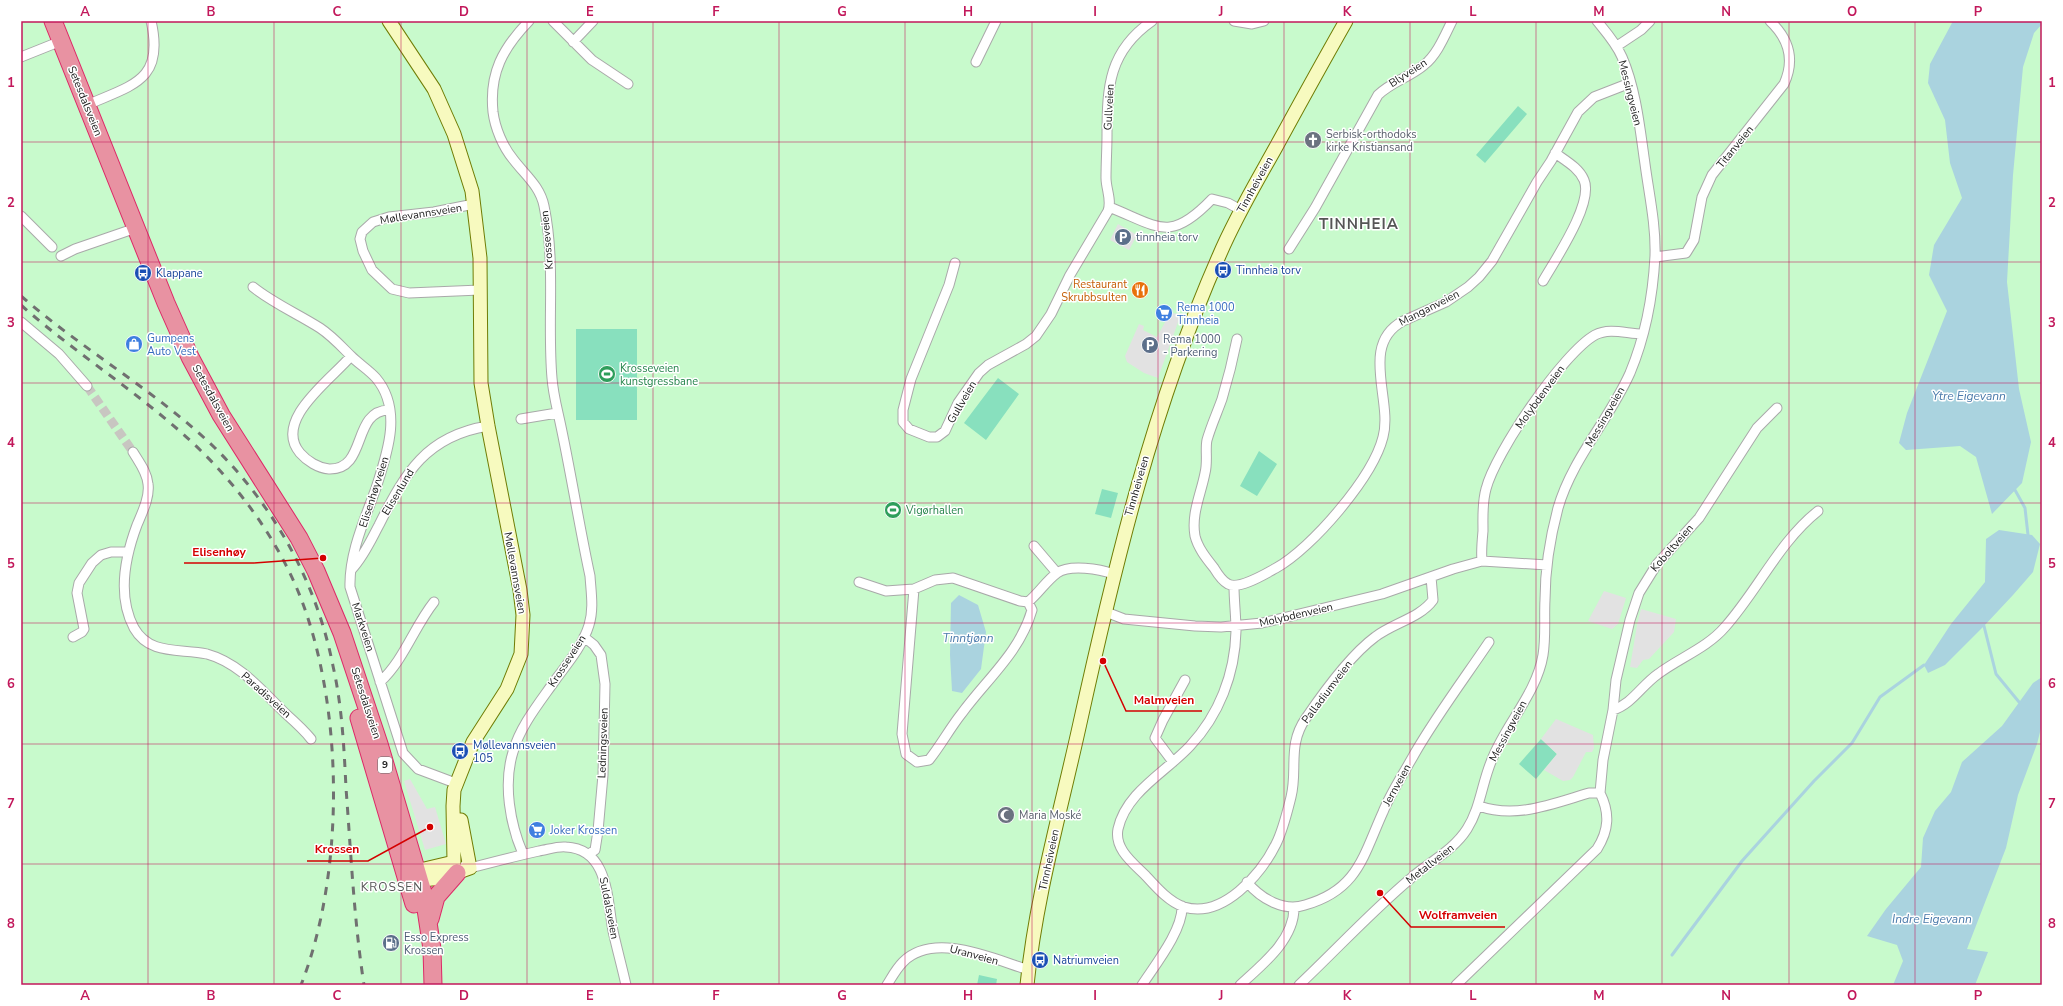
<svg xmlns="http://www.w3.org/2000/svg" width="2063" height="1006" font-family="'Nunito Sans',sans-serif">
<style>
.park{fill:#c8facc}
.pitch{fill:#88e0be}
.parking{fill:#e2e2e2}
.water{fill:#aad3df}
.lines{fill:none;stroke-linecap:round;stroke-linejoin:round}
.stream{stroke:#aad3df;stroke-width:3}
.street-tunnel{stroke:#c8c6c1;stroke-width:9;stroke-dasharray:9 4.5;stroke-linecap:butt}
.street-casing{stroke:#a9a9a9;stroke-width:11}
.secondary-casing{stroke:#707d05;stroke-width:15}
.highway-casing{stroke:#dc2a67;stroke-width:19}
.street{stroke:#fff;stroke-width:9}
.secondary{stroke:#f7fabf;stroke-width:13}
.highway{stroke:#e892a2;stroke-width:17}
.rail{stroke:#707070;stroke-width:3;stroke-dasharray:8 8;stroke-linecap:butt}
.grid{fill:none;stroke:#c2185b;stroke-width:1;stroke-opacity:0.55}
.labels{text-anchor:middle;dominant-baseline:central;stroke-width:3;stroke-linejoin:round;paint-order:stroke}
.shield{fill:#fff;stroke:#646464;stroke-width:1}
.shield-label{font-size:10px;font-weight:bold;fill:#222}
.street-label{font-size:11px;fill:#222;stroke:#fff}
.worship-label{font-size:11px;fill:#5b616d;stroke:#fff;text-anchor:start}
.service-label{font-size:11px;fill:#4e5e75;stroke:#fff;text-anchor:start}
.transit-label{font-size:11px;fill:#164399;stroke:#fff;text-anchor:start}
.food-label{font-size:11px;fill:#c56008;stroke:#fff;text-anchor:end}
.shop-label{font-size:11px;fill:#366cbe;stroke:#fff;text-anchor:start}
.leisure-label{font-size:11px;fill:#27864d;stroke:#fff;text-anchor:start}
.water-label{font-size:12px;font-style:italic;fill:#4a7aab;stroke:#fff}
.neighbourhood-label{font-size:12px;letter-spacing:1px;fill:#555;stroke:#fff}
.district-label{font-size:15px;font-weight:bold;letter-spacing:1px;fill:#555;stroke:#fff}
.leader{fill:none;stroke:#d40000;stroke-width:1.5}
.callout-dot{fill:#d40000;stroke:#fff;stroke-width:1.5}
.callout-label{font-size:12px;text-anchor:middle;font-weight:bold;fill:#d40000;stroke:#fff;stroke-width:3;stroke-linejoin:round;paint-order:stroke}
.neatline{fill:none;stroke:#c2185b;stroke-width:1.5}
.grid-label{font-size:13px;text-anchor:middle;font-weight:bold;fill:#c2185b}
</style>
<rect width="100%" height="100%" fill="#f2efe9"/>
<!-- park -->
<path class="park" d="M21 21H2042V985H21Z"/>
<!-- pitch -->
<path class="pitch" d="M1518 106 1527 114 1485 163 1476 155Z
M576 329H637V420H576Z
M998 378 1019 394 986 440 964 423Z
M1259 451 1277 464 1257 496 1240 486Z
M1102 489 1118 493 1111 518 1095 514Z
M1541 739 1557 754 1536 779 1519 764Z
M979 975 997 979 996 985H977Z"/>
<!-- parking -->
<path class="parking" d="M1118 224 1137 235 1129 250 1110 240Z
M1170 313 1181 314 1158 378 1144 373 1127 362 1125 356 1139 324 1144 326 1143 330 1157 337Z
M1604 591 1626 598 1618 624 1612 629 1588 621Z
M1641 609 1676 619 1674 632 1649 659 1643 660 1637 668 1630 667 1637 625Z
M1556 719 1593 735 1594 748 1592 752H1586L1573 777 1570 780 1563 781 1544 770 1557 754 1541 739Z
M410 779 427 809 435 807 446 844 425 850 404 781Z"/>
<!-- water -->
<path class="water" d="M1953 21H2042V24L2034 33 2023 67 2013 175 2007 282 2019 389 2031 442 2022 483 1992 514 1976 457 1960 446 1906 450 1899 443 1907 413 1947 311 1929 275 1934 245 1962 198 1950 163 1945 120 1928 83 1930 64Z
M1999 530 2032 535 2040 544 2033 572 2013 595 1984 626 1945 665 1928 673 1924 665 1951 624 1985 582 1986 539Z
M959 595 978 605 986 632 981 669 962 693 952 691 950 655 951 603Z
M2042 677V724L2037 744 2018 795 2006 848 1967 949 1988 952 1975 985H1893L1903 961 1897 945 1867 936 1886 909 1921 867 1923 838 1935 811 1951 792 1962 762 2002 726 2033 683Z"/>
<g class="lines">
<!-- stream -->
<path class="stream" d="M2015 490 2025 508 2028 535
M1984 626 1996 674 2019 702
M1672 955 1742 861 1814 781 1852 743 1880 697 1924 665"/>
<!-- street-tunnel -->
<path class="street-tunnel" d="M87 386 133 452"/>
<!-- street casing -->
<g class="street-casing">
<path id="street" d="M553 21 592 60 628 84
M1234 21 1252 24 1264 21
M573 42 593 21
M1617 46 1641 30 1650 21
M21 57 61 41
M976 62 996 21
M87 105C132 85 165 81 151 21
M474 204 434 212 389 217 373 222 362 232 360 239 363 251 372 270 392 289 409 293 480 290
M1109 207C1158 226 1169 244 1212 199L1228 203 1241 210
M21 216 52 247
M1289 249 1315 208 1378 95C1391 82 1410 77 1424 65 1437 55 1445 35 1452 21
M61 256 75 249 136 228
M1655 257 1686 253 1694 240 1702 197 1712 175 1784 84C1795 60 1789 39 1770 21
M955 263 949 285 911 379 903 410V422L909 429 929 437H937L945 431 958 403 979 373 988 365 1026 344 1036 336 1051 314 1070 275 1108 211C1112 200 1106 189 1106 178 1106 163 1107 149 1107 135 1107 86 1109 51 1152 21
M1543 281C1555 260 1594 203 1584 180 1579 168 1566 161 1555 153
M253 287C273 303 298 314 320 328 332 336 341 346 351 356 359 364 369 370 376 378 403 410 387 454 376 488 365 519 349 553 350 587L403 753 418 769 458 784
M21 322 59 354 87 386
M1237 339C1233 359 1228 379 1222 399 1217 413 1211 426 1207 440 1205 449 1208 462 1205 473 1201 494 1191 514 1195 536 1198 548 1206 558 1214 568 1217 573 1222 581 1228 584 1239 590 1265 574 1276 568 1312 548 1373 477 1383 437 1393 400 1359 345 1403 321L1446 302 1468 287 1479 277 1492 261 1537 182 1551 161 1578 112 1594 97 1630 83
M351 356C333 378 272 420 300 453 307 461 318 468 329 469 368 470 351 411 389 410
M521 419 557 413
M133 452C139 462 147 472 148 484 150 497 142 513 137 525 125 557 117 596 134 628 150 656 180 648 207 654 240 663 263 692 286 714 295 722 304 730 311 739
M1034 546 1057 573
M1547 565 1482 561C1481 551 1482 542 1483 531 1483 517 1482 503 1486 489 1495 453 1563 353 1595 335 1610 327 1627 334 1643 334
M352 569C364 556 371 540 379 525 405 473 426 436 488 426
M859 582 886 591 914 589 935 580 953 578 1020 601 1028 602C1039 593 1046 581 1057 573 1070 564 1100 569 1113 574
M1234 586C1234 601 1236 616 1236 631 1235 674 1219 715 1190 746 1166 772 1126 792 1118 829 1114 849 1133 863 1146 876 1156 887 1169 902 1184 907 1223 919 1261 874 1276 844 1283 830 1287 813 1291 797 1298 769 1287 745 1306 718 1323 693 1352 654 1375 637 1393 623 1420 618 1433 600L1431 577
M914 589 902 734 906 754 917 762 929 760C941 745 950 728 962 713 987 679 1020 652 1032 610L1028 602
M1106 612 1124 619 1195 626 1221 627 1262 623 1382 594 1453 569 1482 561
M73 637 82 632 84 629 77 593 79 583 92 563 101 555 111 552H128
M584 637 594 645 601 655 605 684 603 775 598 831 595 850 589 854
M380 682C404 660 414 627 434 602
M1613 710C1632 704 1642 685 1658 674 1679 658 1707 648 1725 627 1758 590 1779 542 1818 511
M1173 762 1155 738 1163 720 1185 680
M1600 793 1603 760 1613 710 1616 680 1630 620 1639 593 1657 564 1699 518 1757 428 1777 408
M1479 806C1516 819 1552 804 1589 793H1600
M523 854C510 824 503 784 513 752 520 726 540 702 556 679 568 663 583 645 589 625 594 609 591 592 590 576 579 525 571 473 560 422 557 408 553 393 552 378 547 321 556 263 544 206 540 186 525 175 513 159 503 147 495 128 493 112 489 73 503 48 529 21
M465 865 470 868C493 862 516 856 539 851 547 850 557 846 566 847 609 849 607 900 613 931 617 949 622 967 626 985
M1247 882C1261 899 1284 912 1305 905 1358 890 1363 856 1383 812 1391 792 1404 773 1415 753 1437 715 1464 679 1489 642
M887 985C892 977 896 969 903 962 934 931 993 959 1029 970
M1142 985C1155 965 1183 930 1182 906
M1240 985C1262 965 1294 940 1294 908
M1299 985C1336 950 1371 912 1410 879 1429 862 1453 851 1467 829 1481 807 1482 781 1493 757 1507 723 1537 692 1543 655 1546 637 1544 618 1545 600 1545 569 1550 538 1558 508 1572 459 1609 420 1630 373 1645 337 1653 295 1655 256 1656 225 1649 194 1645 164 1640 129 1636 89 1622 57 1616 43 1606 32 1597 21
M1456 985 1597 849C1609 830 1610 813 1600 793"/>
</g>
<!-- secondary casing -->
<g class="secondary-casing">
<path id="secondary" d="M389 21 434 89 454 134 472 191 480 258 481 383 488 426 520 590 523 615 521 654 507 689 473 742 454 790 453 806 454 862 420 870 410 878
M411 881 442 878 470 868 461 820
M1027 985C1036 896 1061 810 1080 723 1115 564 1153 406 1219 256 1235 218 1256 183 1276 147 1299 105 1322 63 1346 21"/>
</g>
<!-- highway casing -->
<g class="highway-casing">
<path id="highway" d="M53 21 166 303 190 357 221 415 299 538 316 571 342 633 379 744 424 896 432 949 433 985
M359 718 414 904
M430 919 436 897 457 873"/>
</g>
<!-- street -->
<use href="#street" class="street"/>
<!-- secondary -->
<use href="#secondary" class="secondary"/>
<!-- highway -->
<use href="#highway" class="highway"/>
<!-- rail -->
<path class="rail" d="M21 296C83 350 156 391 215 448 275 507 317 584 333 666 342 706 344 747 346 788 351 854 354 920 364 985
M21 305C86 363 165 408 223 474 255 510 282 551 300 596 344 708 345 873 301 985"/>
</g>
<!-- grid -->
<path class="grid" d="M148 21V985M274 21V985M401 21V985M527 21V985M653 21V985M779 21V985M905 21V985M1032 21V985M1158 21V985M1284 21V985M1410 21V985M1536 21V985M1662 21V985M1789 21V985M1915 21V985M21 142H2042M21 262H2042M21 383H2042M21 503H2042M21 623H2042M21 744H2042M21 864H2042"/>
<!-- icons -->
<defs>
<g id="church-disc" transform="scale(0.9)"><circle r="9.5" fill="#6b7280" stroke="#fff"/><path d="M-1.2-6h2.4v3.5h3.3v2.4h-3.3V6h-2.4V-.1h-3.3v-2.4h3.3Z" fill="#fff"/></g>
<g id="parking-disc" transform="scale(0.9)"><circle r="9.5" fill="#5c6f8a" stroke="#fff"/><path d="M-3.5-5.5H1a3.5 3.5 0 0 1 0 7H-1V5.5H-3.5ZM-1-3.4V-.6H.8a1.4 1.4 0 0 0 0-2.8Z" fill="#fff"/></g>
<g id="bus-disc" transform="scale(0.9)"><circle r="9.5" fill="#1a4fb4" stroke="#fff"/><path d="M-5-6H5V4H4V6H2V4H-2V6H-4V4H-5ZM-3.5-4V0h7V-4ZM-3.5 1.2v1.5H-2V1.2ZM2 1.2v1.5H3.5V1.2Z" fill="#fff"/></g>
<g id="restaurant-disc" transform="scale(0.9)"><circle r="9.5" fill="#e8710a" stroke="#fff"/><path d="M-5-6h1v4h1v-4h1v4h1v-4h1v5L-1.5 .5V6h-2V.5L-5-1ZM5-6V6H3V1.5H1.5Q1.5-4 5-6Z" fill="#fff"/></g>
<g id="supermarket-disc" transform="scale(0.9)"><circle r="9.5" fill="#3f7fe0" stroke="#fff"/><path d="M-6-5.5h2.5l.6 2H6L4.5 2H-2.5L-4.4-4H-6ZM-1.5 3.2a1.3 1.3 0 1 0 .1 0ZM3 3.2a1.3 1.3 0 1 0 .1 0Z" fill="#fff"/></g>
<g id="shop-disc" transform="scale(0.9)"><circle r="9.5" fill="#3f7fe0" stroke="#fff"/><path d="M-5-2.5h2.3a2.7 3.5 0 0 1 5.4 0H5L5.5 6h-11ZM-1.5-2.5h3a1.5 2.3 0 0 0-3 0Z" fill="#fff"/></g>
<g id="stadium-disc" transform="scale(0.9)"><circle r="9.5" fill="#2e9e5b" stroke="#fff"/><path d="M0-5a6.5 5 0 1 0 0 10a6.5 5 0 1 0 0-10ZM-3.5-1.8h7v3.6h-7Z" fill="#fff"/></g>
<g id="mosque-disc" transform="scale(0.9)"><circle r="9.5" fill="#6b7280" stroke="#fff"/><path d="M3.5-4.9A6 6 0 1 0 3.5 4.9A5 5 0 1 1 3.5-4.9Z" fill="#fff"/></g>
<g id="fuel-disc" transform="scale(0.9)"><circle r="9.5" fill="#5c6f8a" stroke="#fff"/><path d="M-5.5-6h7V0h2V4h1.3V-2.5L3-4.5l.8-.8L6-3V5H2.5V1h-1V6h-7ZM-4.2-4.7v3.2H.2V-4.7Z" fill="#fff"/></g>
</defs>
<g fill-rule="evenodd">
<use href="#church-disc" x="1313" y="140"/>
<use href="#parking-disc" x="1123" y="237"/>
<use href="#bus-disc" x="1223" y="270"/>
<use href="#bus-disc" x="143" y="273"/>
<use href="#restaurant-disc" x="1140" y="290"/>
<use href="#supermarket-disc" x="1164" y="313"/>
<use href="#shop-disc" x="134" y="344"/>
<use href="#parking-disc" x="1150" y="345"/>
<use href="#stadium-disc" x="607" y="374"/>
<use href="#stadium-disc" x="893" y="510"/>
<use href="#bus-disc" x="460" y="751"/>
<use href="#mosque-disc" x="1006" y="815"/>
<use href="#supermarket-disc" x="537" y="830"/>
<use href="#fuel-disc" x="391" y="943"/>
<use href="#bus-disc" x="1040" y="960"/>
</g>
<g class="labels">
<!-- shield labels -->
<rect class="shield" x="378" y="757" width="14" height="16" rx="3"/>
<g class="shield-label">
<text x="385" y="765">9</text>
</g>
<!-- street labels -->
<g class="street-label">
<text transform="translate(1408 73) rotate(-33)">Blyveien</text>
<text transform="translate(1630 93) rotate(76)">Messingveien</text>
<text transform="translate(85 101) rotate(68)">Setesdalsveien</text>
<text transform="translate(1109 107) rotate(-87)">Gullveien</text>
<text transform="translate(1735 147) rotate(-51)">Titanveien</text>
<text transform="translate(1255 185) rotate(-61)">Tinnheiveien</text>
<text transform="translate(421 214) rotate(-9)">Møllevannsveien</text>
<text transform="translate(547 240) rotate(-95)">Krosseveien</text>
<text transform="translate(1429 308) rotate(-27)">Manganveien</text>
<text transform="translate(1540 397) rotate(-54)">Molybdenveien</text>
<text transform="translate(213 398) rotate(61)">Setesdalsveien</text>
<text transform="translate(962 402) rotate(-60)">Gullveien</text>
<text transform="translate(1605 417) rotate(-60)">Messingveien</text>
<text transform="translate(1137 486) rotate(-74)">Tinnheiveien</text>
<text transform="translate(374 492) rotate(-72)">Elisenhøyveien</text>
<text transform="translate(398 492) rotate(-59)">Elisenlund</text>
<text transform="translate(1672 548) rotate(-49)">Koboltveien</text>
<text transform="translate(515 573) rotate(80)">Møllevannsveien</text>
<text transform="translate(1296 615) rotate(-13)">Molybdenveien</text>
<text transform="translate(363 627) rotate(72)">Markveien</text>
<text transform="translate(567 661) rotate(-57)">Krosseveien</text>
<text transform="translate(1327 692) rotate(-53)">Palladiumveien</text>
<text transform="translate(266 695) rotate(42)">Paradisveien</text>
<text transform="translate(366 703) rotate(72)">Setesdalsveien</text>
<text transform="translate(1508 731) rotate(-62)">Messingveien</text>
<text transform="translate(603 743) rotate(-88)">Ledningsveien</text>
<text transform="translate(1397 785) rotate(-61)">Jernveien</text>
<text transform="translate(1049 860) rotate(-78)">Tinnheiveien</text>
<text transform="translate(1430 864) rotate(-38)">Metallveien</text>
<text transform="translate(609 908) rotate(79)">Suldalsveien</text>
<text transform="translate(974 955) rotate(15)">Uranveien</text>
</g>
<!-- worship labels -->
<g class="worship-label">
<text x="1326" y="134">Serbisk-orthodoks<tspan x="1326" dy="13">kirke Kristiansand</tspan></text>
<text x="1019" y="815">Maria Moské</text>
</g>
<!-- service labels -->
<g class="service-label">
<text x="1136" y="237">tinnheia torv</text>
<text x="1163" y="339">Rema 1000<tspan x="1163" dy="13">- Parkering</tspan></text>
<text x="404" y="937">Esso Express<tspan x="404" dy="13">Krossen</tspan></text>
</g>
<!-- transit labels -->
<g class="transit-label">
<text x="1236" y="270">Tinnheia torv</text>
<text x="156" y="273">Klappane</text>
<text x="473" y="745">Møllevannsveien<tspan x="473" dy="13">105</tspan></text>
<text x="1053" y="960">Natriumveien</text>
</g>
<!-- food labels -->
<g class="food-label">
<text x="1127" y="284">Restaurant<tspan x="1127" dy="13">Skrubbsulten</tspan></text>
</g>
<!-- shop labels -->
<g class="shop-label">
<text x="1177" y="307">Rema 1000<tspan x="1177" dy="13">Tinnheia</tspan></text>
<text x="147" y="338">Gumpens<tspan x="147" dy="13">Auto Vest</tspan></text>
<text x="550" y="830">Joker Krossen</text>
</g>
<!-- leisure labels -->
<g class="leisure-label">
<text x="620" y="368">Krosseveien<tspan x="620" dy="13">kunstgressbane</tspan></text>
<text x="906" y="510">Vigørhallen</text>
</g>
<!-- water labels -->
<g class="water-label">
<text x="1969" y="396">Ytre Eigevann</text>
<text x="968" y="638">Tinntjønn</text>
<text x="1932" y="919">Indre Eigevann</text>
</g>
<!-- neighbourhood labels -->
<g class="neighbourhood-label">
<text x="392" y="887">KROSSEN</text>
</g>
<!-- district labels -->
<g class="district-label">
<text x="1359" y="224">TINNHEIA</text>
</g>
</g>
<!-- callouts -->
<path class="leader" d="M323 558L254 563H184M1103 661L1126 711H1202M430 827L368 861H307M1380 893L1411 927H1505"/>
<g class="callout-dot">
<circle cx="323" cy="558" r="4"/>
<circle cx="1103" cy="661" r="4"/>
<circle cx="430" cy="827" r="4"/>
<circle cx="1380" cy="893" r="4"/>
</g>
<g class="callout-label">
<text x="219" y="556">Elisenhøy</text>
<text x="1164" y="704">Malmveien</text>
<text x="337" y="853">Krossen</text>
<text x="1458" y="919">Wolframveien</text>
</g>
<!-- border -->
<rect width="2063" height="1006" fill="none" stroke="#ffffff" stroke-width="44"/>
<rect x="22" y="22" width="2019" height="962" class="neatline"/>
<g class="grid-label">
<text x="85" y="16">A</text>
<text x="211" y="16">B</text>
<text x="337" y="16">C</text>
<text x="464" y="16">D</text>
<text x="590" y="16">E</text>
<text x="716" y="16">F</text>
<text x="842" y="16">G</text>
<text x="968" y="16">H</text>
<text x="1095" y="16">I</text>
<text x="1221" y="16">J</text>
<text x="1347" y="16">K</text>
<text x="1473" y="16">L</text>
<text x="1599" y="16">M</text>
<text x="1726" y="16">N</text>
<text x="1852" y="16">O</text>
<text x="1978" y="16">P</text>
<text x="11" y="87">1</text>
<text x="2052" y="87">1</text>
<text x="11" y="207">2</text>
<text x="2052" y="207">2</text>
<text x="11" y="327">3</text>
<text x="2052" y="327">3</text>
<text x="11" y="447">4</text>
<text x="2052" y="447">4</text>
<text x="11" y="568">5</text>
<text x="2052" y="568">5</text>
<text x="11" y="688">6</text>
<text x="2052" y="688">6</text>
<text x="11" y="808">7</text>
<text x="2052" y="808">7</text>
<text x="11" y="928">8</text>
<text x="2052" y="928">8</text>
<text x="85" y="1000">A</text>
<text x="211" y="1000">B</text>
<text x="337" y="1000">C</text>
<text x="464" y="1000">D</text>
<text x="590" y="1000">E</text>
<text x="716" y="1000">F</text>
<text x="842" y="1000">G</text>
<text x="968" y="1000">H</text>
<text x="1095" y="1000">I</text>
<text x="1221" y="1000">J</text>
<text x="1347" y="1000">K</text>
<text x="1473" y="1000">L</text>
<text x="1599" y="1000">M</text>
<text x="1726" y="1000">N</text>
<text x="1852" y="1000">O</text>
<text x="1978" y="1000">P</text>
</g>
</svg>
